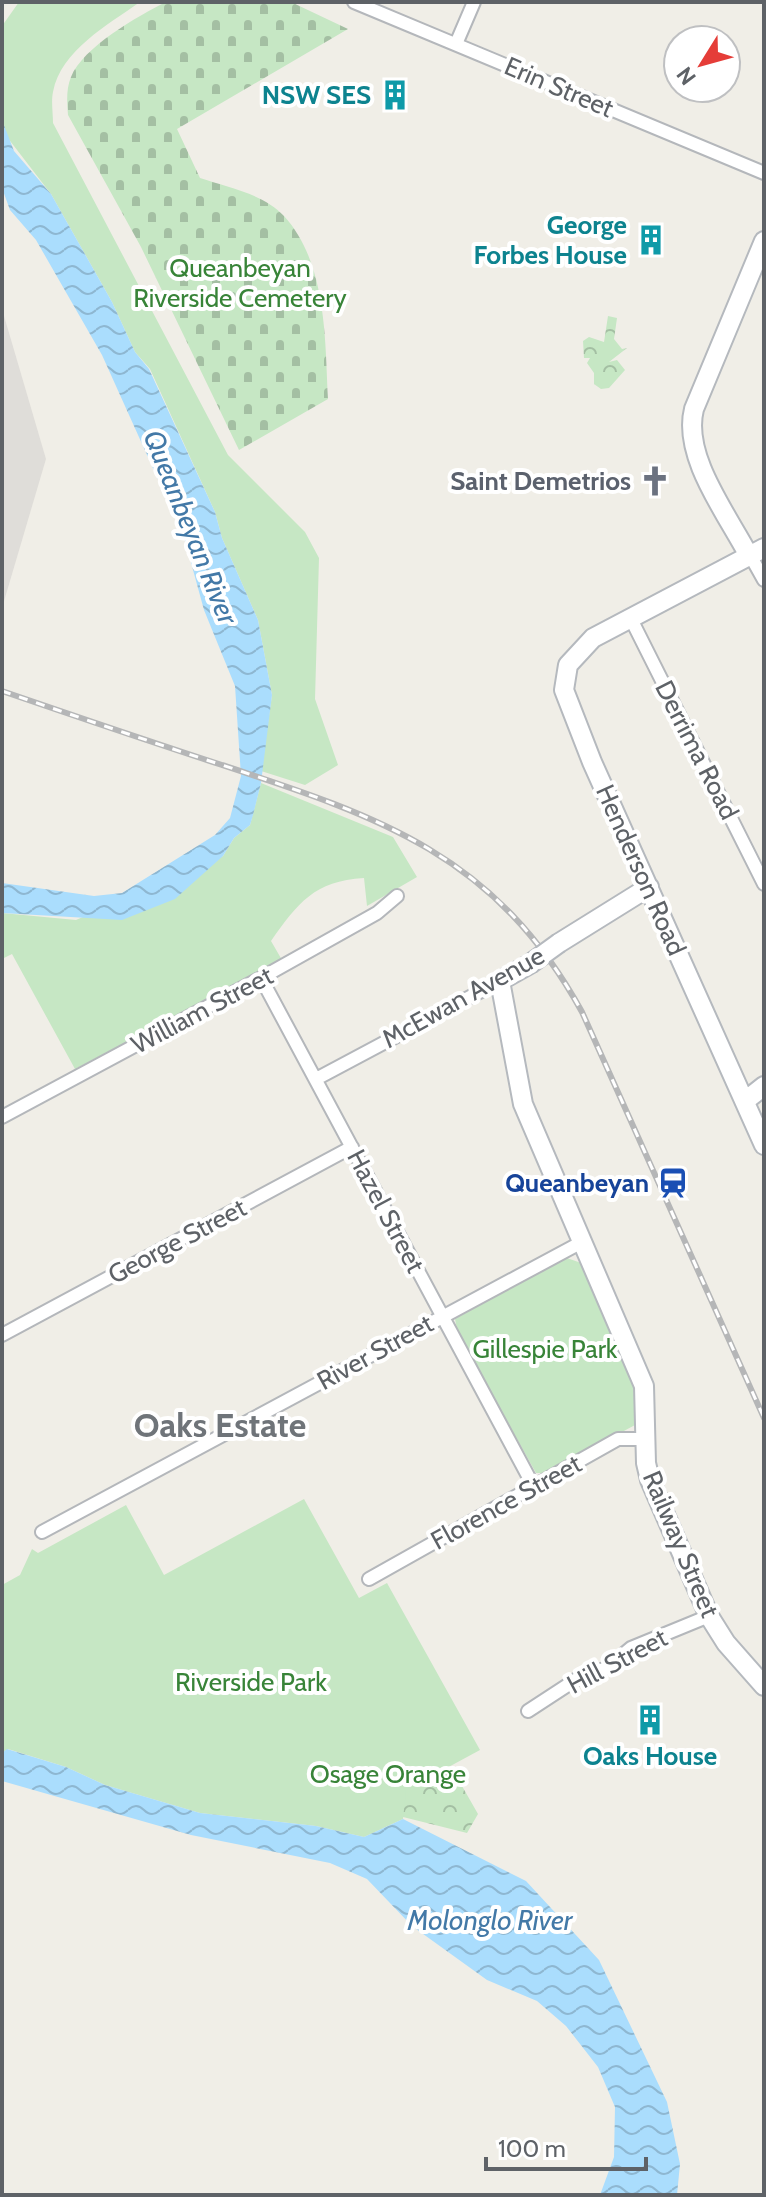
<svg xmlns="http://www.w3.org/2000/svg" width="766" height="2197" font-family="Cabin,sans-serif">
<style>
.industrial{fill:#dfddd9}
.forest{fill:url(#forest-crowns)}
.cemetery{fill:url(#cemetery-stones)}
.park{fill:#c6e7c4}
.water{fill:url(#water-waves)}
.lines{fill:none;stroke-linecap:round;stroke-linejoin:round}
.street-casing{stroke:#b4b7bb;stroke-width:16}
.secondary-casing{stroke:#b5b9be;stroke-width:22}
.street{stroke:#fff;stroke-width:12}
.secondary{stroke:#fff;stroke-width:18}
.rail-casing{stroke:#b5b6b7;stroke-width:6}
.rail{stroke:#fff;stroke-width:3;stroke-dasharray:9;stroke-linecap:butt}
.secondary-bridge-casing{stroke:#b5b9be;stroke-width:22;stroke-linecap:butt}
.secondary-bridge{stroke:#fff;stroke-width:18}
.labels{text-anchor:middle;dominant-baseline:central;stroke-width:8;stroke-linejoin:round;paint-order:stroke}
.street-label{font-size:26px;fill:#5e6267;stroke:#fff}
.culture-label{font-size:26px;font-weight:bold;fill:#0d838f;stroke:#fff;text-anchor:end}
.park-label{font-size:26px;fill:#388438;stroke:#fff}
.worship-label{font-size:26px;font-weight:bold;fill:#5b616d;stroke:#fff;text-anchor:end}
.transit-label{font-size:26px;font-weight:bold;fill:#164399;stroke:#fff;text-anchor:end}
.water-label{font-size:28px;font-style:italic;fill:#4379a7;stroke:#fff}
.district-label{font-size:34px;font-weight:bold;fill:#6f7479;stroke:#fff}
</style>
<defs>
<pattern id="forest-crowns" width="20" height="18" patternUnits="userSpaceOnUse" patternTransform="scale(2)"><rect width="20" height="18" fill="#c6e7c4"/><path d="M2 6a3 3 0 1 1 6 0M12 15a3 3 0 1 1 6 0" fill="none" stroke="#a4bfa3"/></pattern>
<pattern id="cemetery-stones" width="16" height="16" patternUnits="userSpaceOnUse" patternTransform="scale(2)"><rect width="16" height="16" fill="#c6e7c4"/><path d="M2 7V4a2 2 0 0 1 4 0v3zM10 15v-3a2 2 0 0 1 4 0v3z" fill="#a4bfa3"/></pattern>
<pattern id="water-waves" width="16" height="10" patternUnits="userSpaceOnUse" patternTransform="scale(2)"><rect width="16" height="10" fill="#aaddfd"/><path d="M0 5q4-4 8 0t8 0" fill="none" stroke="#8eb7d1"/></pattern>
</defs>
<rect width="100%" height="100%" fill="#f0eee7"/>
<!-- industrial -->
<path class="industrial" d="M2 309 46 459 2 608Z"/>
<!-- forest -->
<path class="forest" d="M608 316 617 318 614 339 622 349 627 348 609 362 617 360 625 370 609 388 601 389 594 384V373L587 363 590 358H584L583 341 589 337 604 342Z
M300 1738 444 1764 462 1786 478 1814 467 1833 399 1816Z"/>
<!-- cemetery -->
<path class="cemetery" d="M166 2H291L348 29 177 129 200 178C227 187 264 194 284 216 327 263 325 340 328 399L239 450 141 247 68 115C67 103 66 89 71 77 83 47 138 16 166 2Z"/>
<!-- park -->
<path class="park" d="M19 2H140C108 25 61 50 53 92 51 101 53 113 53 123L228 455 305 532 319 558 315 699 338 765 305 785 261 771 272 695 258 620 222 538 215 512 150 369 135 352 112 302 51 194 7 137 2 120V26Z
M261 783 393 837 417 877 367 906 364 878C314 881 298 903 271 941L282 960 75 1069 12 954 2 959V913L76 920 223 856 234 838 250 825Z
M564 1257 584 1264C600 1301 652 1390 635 1425L546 1473H536L458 1334 455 1319Z
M304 1499 359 1598 387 1583 480 1750 406 1790 403 1819 364 1837 316 1826 200 1813 105 1785 66 1767 8 1749 2 1753V1585L20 1575 32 1549 38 1553 126 1505 164 1575Z"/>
<!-- water -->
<path class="water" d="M2 120 14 151 51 194 112 302 135 352 149 369 215 512 222 538 258 620 272 695 261 783 253 815 250 825 234 838 223 856 175 899 122 920 2 913V883L94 896 122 893 215 835 230 818 241 776 235 686 204 610 184 537 102 355 36 240 10 210 2 188Z
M7 1749 66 1767 105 1785 200 1813 316 1826 364 1837 403 1819 526 1881 599 1960 667 2102 680 2164 677 2195H600L614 2157 615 2107 598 2067 566 2026 537 2001 487 1980 412 1926 367 1879 330 1863 191 1835 2 1781V1753Z"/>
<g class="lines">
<!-- street casing -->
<g class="street-casing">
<path id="street" d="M354 2 764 173
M456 44 474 2
M750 555 764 580
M630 617 764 884
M261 978 534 1487
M316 1079 500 981
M2 1117 261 978 377 913 397 896
M2 1335 352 1147
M42 1532 582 1242
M369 1579 618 1439H646
M528 1711 577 1679 607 1668 631 1648 709 1616"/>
</g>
<!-- secondary casing -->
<g class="secondary-casing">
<path id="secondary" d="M764 548 593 638 568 665 564 690 592 762 764 1145
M749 556C727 514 682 456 694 409L764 241
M559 943 649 887
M530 964 500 981 523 1104 644 1386 646 1463 650 1480 709 1616 726 1643 764 1686
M745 1101 764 1086"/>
</g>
<!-- street -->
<use href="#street" class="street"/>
<!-- secondary -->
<use href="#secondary" class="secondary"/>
<!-- rail casing -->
<g class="rail-casing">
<path id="rail" d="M2 691C75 716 148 741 222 765 380 817 496 855 582 1012L764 1418"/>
</g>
<!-- rail -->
<use href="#rail" class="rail"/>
<!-- secondary-bridge casing -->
<g class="secondary-bridge-casing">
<path id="secondary-bridge" d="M530 964 559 943"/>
</g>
<!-- secondary-bridge -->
<use href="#secondary-bridge" class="secondary-bridge"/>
</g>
<!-- icons -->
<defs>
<g id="building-bare" transform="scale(2.4)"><path d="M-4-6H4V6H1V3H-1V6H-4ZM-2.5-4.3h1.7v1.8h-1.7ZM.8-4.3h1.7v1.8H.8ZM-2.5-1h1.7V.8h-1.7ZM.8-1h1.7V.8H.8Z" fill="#0f9aa8" stroke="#fff" stroke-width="2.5" paint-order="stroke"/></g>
<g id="church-bare" transform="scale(2.4)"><path d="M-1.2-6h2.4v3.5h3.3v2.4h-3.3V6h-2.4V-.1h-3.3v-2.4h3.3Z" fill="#6b7280" stroke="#fff" stroke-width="2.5" paint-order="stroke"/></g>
<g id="station-bare" transform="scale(2.4)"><path d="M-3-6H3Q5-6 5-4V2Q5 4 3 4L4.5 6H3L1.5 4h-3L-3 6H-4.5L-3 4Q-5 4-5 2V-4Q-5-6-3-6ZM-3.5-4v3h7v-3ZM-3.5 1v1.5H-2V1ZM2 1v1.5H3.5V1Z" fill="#1a4fb4" stroke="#fff" stroke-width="2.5" paint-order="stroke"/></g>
</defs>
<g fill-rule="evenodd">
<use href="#building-bare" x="395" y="95"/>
<use href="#building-bare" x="651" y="240"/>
<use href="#church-bare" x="655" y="481"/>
<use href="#station-bare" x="673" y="1183"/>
<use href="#building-bare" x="650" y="1720"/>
</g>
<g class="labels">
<!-- street labels -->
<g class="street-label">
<text transform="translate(559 87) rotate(23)">Erin Street</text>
<text transform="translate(697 750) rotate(63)">Derrima Road</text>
<text transform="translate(641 870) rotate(66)">Henderson Road</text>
<text transform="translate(463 997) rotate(-29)">McEwan Avenue</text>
<text transform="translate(202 1010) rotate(-28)">William Street</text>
<text transform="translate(386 1211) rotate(62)">Hazel Street</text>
<text transform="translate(177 1241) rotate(-28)">George Street</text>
<text transform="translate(375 1352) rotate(-29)">River Street</text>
<text transform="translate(506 1502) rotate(-29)">Florence Street</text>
<text transform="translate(681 1544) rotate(67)">Railway Street</text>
<text transform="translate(617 1661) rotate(-28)">Hill Street</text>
</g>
<!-- culture labels -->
<g class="culture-label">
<text x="371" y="95">NSW SES</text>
<text x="627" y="225">George<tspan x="627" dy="30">Forbes House</tspan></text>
<text x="650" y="1756" text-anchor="middle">Oaks House</text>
</g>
<!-- park labels -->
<g class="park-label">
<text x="240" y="268">Queanbeyan<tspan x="240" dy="30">Riverside Cemetery</tspan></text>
<text x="545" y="1349">Gillespie Park</text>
<text x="251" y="1682">Riverside Park</text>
<text x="388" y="1774">Osage Orange</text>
</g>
<!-- worship labels -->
<g class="worship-label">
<text x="631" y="481">Saint Demetrios</text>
</g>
<!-- transit labels -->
<g class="transit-label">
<text x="649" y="1183">Queanbeyan</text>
</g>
<!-- water labels -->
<g class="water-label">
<text transform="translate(191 527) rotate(68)">Queanbeyan River</text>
<text x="490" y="1920">Molonglo River</text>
</g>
<!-- district labels -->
<g class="district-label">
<text x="220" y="1425">Oaks Estate</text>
</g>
</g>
<!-- border -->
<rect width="766" height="2197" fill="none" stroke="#5e6267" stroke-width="8"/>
<!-- north arrow -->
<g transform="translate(702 64) rotate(233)"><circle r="38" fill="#ffffff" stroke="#bfc0c2" stroke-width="2"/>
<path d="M0-6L14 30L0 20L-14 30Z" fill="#e53d38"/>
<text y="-12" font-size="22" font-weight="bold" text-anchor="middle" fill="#5e6267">N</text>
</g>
<!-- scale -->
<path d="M486 2157v12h160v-12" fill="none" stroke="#5e6267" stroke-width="4"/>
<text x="498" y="2157" font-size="24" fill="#5e6267" stroke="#ffffff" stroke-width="6" paint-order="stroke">100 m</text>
</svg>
